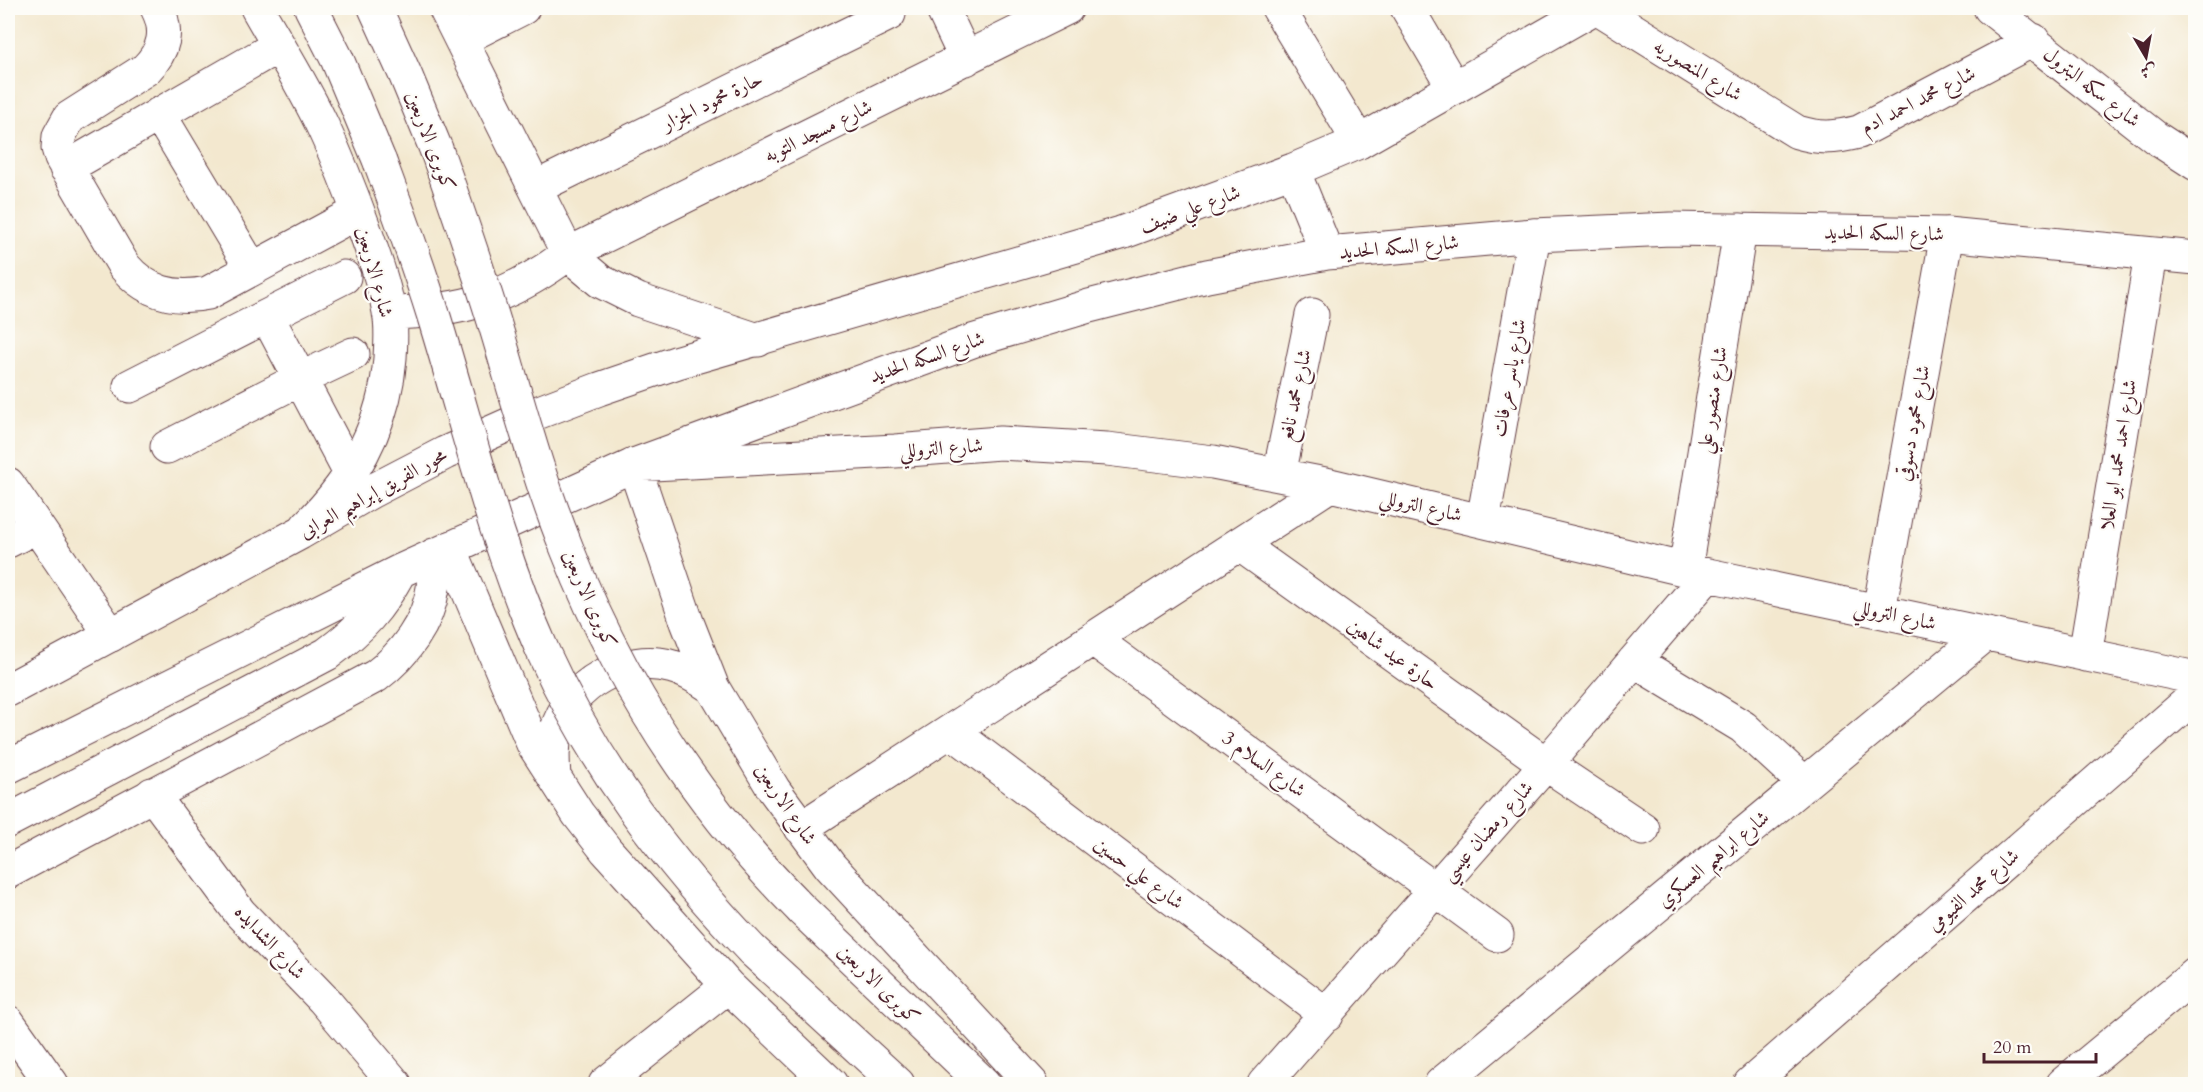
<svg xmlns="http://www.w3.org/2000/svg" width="2203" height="1092" font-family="Cardo,Amiri,serif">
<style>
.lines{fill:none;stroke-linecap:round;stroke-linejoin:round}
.minor-casing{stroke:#633d44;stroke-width:35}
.major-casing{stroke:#633d44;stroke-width:35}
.minor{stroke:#fff;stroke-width:33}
.major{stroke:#fff;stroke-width:33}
.minor-bridge-casing{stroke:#633d44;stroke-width:35;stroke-linecap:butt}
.minor-bridge{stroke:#fff;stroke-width:33}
.labels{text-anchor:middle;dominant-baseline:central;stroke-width:4.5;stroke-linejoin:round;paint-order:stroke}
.street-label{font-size:20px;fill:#4a1f2b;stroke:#fdfcf7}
</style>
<rect width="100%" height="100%" fill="#fdfcf7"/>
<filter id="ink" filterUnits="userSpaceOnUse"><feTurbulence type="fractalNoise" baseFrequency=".0167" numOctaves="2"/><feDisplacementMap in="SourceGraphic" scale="12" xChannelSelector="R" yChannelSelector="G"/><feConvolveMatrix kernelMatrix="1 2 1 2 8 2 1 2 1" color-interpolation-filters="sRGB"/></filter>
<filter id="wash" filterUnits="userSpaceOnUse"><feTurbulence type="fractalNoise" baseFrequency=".008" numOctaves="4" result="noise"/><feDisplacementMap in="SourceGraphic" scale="24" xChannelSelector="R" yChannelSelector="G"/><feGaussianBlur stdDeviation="1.35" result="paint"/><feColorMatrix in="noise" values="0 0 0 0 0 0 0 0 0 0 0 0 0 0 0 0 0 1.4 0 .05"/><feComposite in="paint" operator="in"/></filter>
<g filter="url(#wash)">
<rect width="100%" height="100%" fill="#f3e8cf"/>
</g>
<g filter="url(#ink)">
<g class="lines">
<!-- minor casing -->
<g class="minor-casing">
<path id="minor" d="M157 8C169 31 164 51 146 69L69 118 59 136 58 148 61 158 124 266C147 293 174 300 208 293L358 212
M257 8C279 47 304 86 323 127 338 159 351 192 363 225 373 253 384 283 389 312 392 327 391 343 390 358 385 424 354 480 307 526
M311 8 337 59 380 162
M375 8 405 74 436 149
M445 8 568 254 600 281 638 300 758 340
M942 8 966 59
M1278 8 1359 142
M1407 8 1454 88
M1598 8 1797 132C1821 139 1834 138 1859 132L2033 40
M1990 8 2156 138 2196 164
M462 39 523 8
M159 114 252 269
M66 168 278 46
M535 188 889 14
M389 313C463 312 509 298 568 254L1067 8
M267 316 344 277
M130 386 267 316 351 475
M167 447 300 379 353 354
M1279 475 1312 315
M8 484 111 635
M1483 521 1534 235
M8 541 36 527
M1239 544 1546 764 1643 829
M450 548 533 744 578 814 606 850 728 986 831 1084
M1685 570 1740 230
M1879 611 1947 234
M1093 639 1497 935
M2085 655 2151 255
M1634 661 1743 727 1804 783
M951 731 1327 1015
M554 777C553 762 552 747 556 732 569 684 625 653 673 667 688 671 700 679 713 688
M152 794 240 913 323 999 395 1084
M801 828 1330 485
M802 910 984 1084
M752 950 898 1084
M8 1022 52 1084
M605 1084 728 986
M1032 1084 830 866 774 790 713 688 687 622 634 465 895 451 1000 443 1107 449 1213 462 1330 485 1708 575 2196 678
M1264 1084 1546 764 1708 575
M1441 1084 1986 634
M1750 1084 2196 695
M2063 1084 2196 974"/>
</g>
<!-- major casing -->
<g class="major-casing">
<path id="major" d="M1293 170 1327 253
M8 690 300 533 372 491 445 453 521 419 599 389 678 362 1121 233 1293 170 1359 142 1594 8
M8 767 400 571 634 465 972 341 1089 306 1207 276 1327 253 1534 235 1671 229 1947 234 2196 258
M8 821 327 654C362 628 379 609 400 571
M8 872 376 676C404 655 428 623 433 588 434 577 434 566 434 555"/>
</g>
<!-- minor -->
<use href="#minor" class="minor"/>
<!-- major -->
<use href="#major" class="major"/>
<!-- minor-bridge casing -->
<g class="minor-bridge-casing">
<path id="minor-bridge" d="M436 149C458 211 480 274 499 338 520 409 539 480 567 549 620 685 700 807 802 910
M380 162C399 213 418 265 434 317 469 431 495 544 544 654 595 766 667 861 752 950"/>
</g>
<!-- minor-bridge -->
<use href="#minor-bridge" class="minor-bridge"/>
</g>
</g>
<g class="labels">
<!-- street labels -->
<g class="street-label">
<text transform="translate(1698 70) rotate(32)">شارع المنصوريه</text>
<text transform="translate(2092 87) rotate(38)">شارع سكه البترول</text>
<text transform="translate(1918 100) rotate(-27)">شارع محمد احمد ادم</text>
<text transform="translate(712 101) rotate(-26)">حارة محمود الجزار</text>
<text transform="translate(818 131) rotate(-26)">شارع مسجد التوبه</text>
<text transform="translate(431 141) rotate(69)">كوبرى الاربعين</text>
<text transform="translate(1190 209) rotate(-20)">شارع علي ضيف</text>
<text transform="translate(1884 233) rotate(1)">شارع السكه الحديد</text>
<text transform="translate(1399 247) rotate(-5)">شارع السكه الحديد</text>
<text transform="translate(375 272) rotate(75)">شارع الاربعين</text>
<text transform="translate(927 357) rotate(-19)">شارع السكه الحديد</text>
<text transform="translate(1509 378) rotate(-80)">شارع ياسر عرفات</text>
<text transform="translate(1295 395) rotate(-78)">شارع محمد نافع</text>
<text transform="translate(1712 400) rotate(-81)">شارع منصور علي</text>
<text transform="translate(1913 423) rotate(-80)">شارع محمود دسوقي</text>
<text transform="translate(941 448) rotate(-4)">شارع التروللي</text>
<text transform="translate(2118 455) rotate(-81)">شارع احمد محمد ابو العلا</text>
<text transform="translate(373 493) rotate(-29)">محور الفريق إبراهيم العرابى</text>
<text transform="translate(1421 506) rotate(13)">شارع التروللي</text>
<text transform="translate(590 599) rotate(66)">كوبرى الاربعين</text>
<text transform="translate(1895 615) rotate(12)">شارع التروللي</text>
<text transform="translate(1393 654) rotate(36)">حارة عيد شاهين</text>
<text transform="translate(1264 764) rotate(36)">شارع السلام 3</text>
<text transform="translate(786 804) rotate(56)">شارع الاربعين</text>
<text transform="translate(1487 831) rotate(-48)">شارع رمضان عيسي</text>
<text transform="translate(1713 859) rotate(-40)">شارع ابراهيم العسكري</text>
<text transform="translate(1139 873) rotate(37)">شارع علي حسين</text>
<text transform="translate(1973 890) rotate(-41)">شارع محمد الفيومي</text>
<text transform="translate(270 942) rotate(47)">شارع الشدايده</text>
<text transform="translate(879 984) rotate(44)">كوبرى الاربعين</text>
</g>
</g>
<!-- margin -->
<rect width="2203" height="1092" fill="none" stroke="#fdfcf7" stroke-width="30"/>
<!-- north arrow -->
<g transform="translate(2146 57) rotate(170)" stroke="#fdfcf7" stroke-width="4.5" paint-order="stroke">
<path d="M0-4.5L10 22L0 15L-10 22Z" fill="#4a1f2b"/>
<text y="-9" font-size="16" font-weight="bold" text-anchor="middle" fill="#4a1f2b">ش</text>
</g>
<!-- scale -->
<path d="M1984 1053v9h112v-9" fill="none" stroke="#4a1f2b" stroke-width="3"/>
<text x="1993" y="1053" font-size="18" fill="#4a1f2b" stroke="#fdfcf7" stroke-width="4.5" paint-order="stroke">20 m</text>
</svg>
